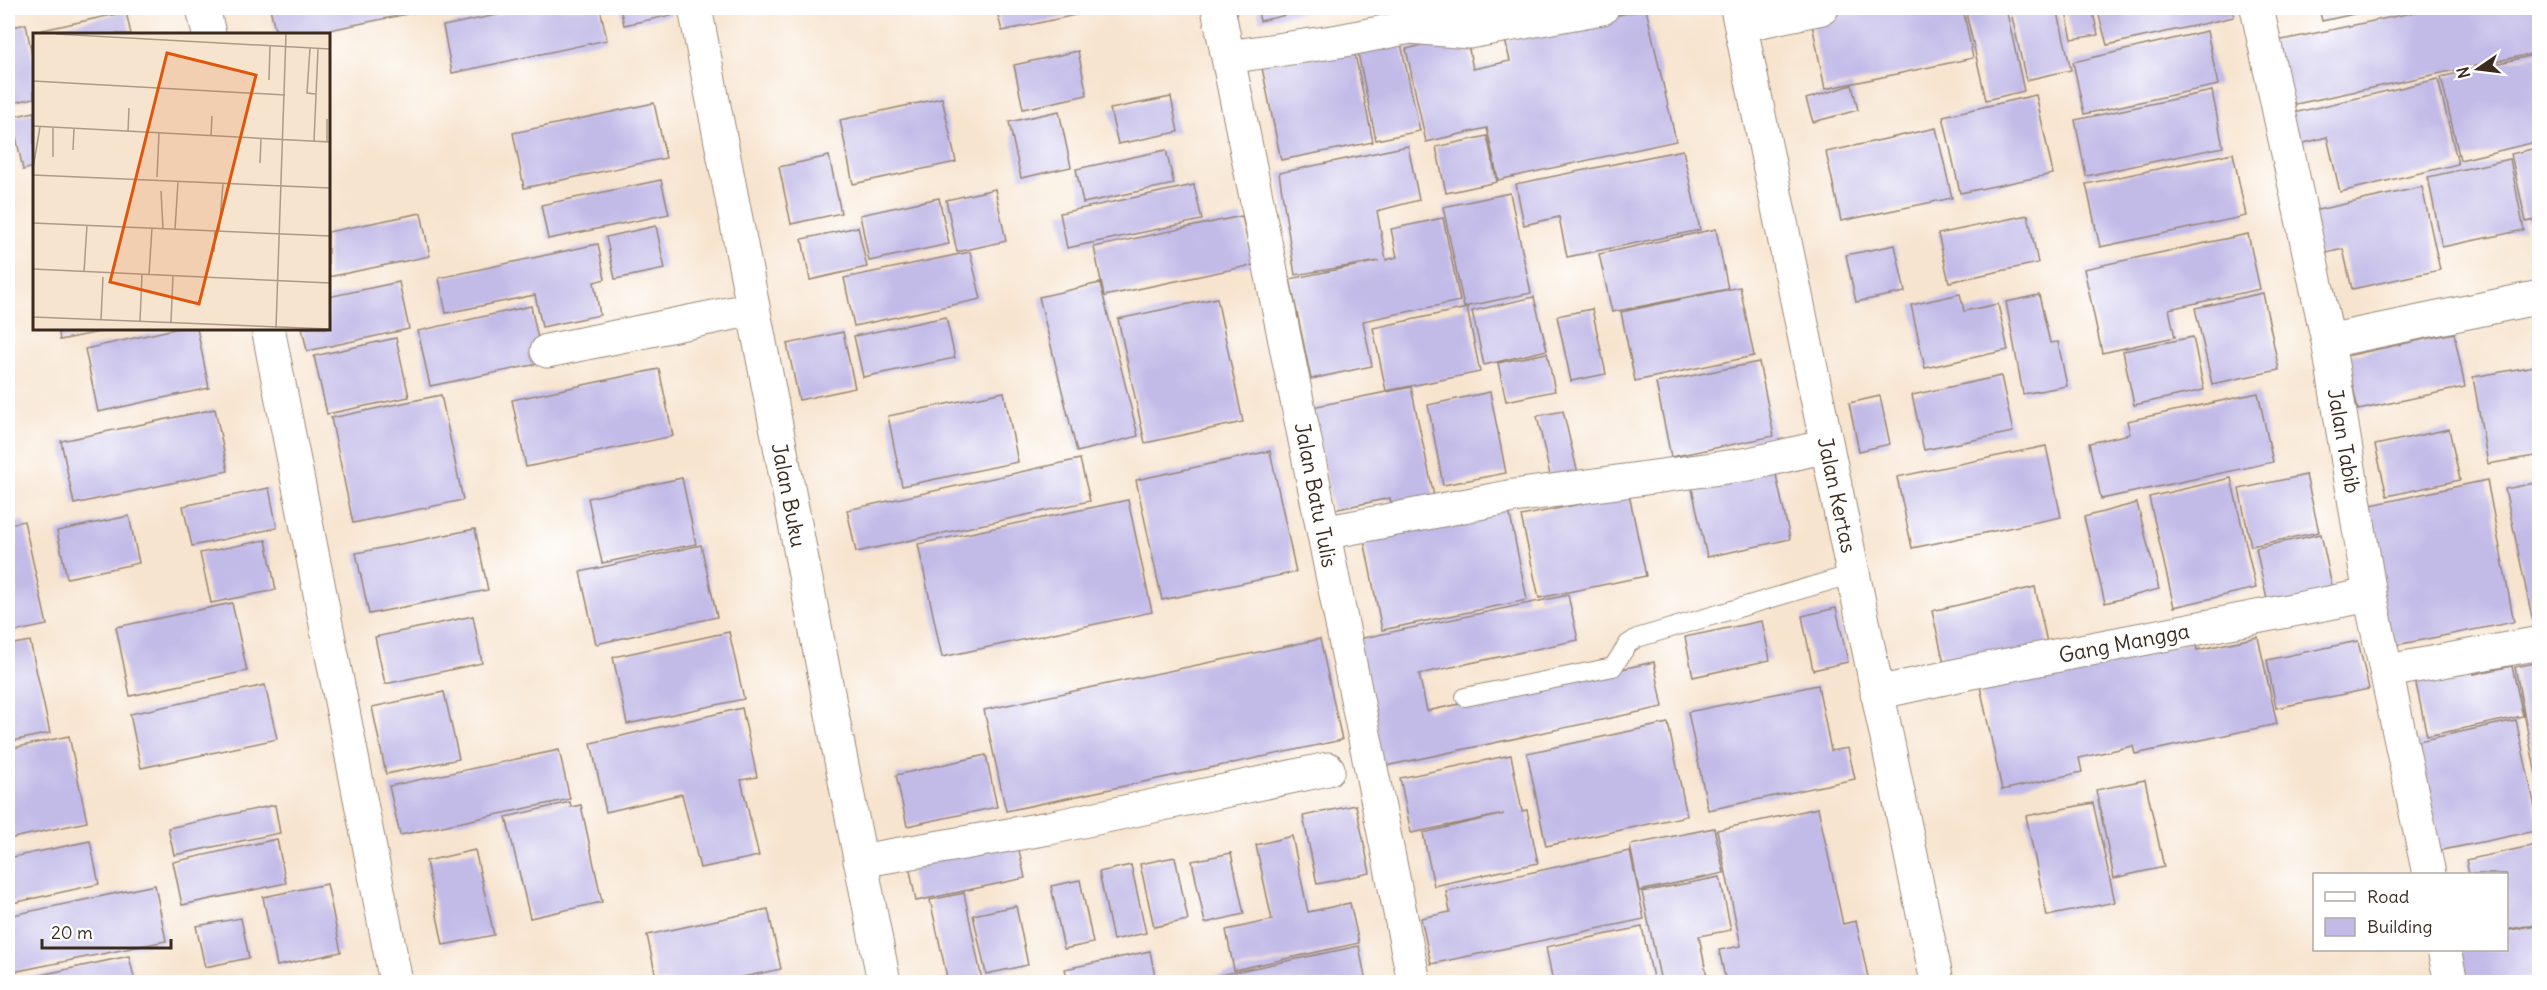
<svg xmlns="http://www.w3.org/2000/svg" width="2547" height="990" font-family="Delius,sans-serif">
<style>
.building{fill:#c2bbe8}
.lines{fill:none;stroke-linecap:round;stroke-linejoin:round}
.service-casing{stroke:#998776;stroke-width:20}
.minor-casing{stroke:#998776;stroke-width:35}
.service{stroke:#fff;stroke-width:18}
.minor{stroke:#fff;stroke-width:33}
.labels{text-anchor:middle;dominant-baseline:central;stroke-width:5;stroke-linejoin:round;paint-order:stroke}
.street-label{font-size:21px;fill:#3b2a1e;stroke:#fff}
.inset-road{fill:none;stroke:#ac9a88;stroke-width:1.5}
.view{fill:#df570d;fill-opacity:0.15;stroke:#df570d;stroke-width:3}
.inset-edge{fill:none;stroke:#3b2a1e;stroke-width:3}
</style>
<rect width="100%" height="100%" fill="#fff"/>
<filter id="ink" filterUnits="userSpaceOnUse"><feTurbulence type="fractalNoise" baseFrequency=".0167" numOctaves="2"/><feDisplacementMap in="SourceGraphic" scale="12" xChannelSelector="R" yChannelSelector="G"/><feConvolveMatrix kernelMatrix="1 2 1 2 8 2 1 2 1" color-interpolation-filters="sRGB"/></filter>
<filter id="wash" filterUnits="userSpaceOnUse"><feTurbulence type="fractalNoise" baseFrequency=".008" numOctaves="4" result="noise"/><feDisplacementMap in="SourceGraphic" scale="24" xChannelSelector="R" yChannelSelector="G"/><feGaussianBlur stdDeviation="1.35" result="paint"/><feColorMatrix in="noise" values="0 0 0 0 0 0 0 0 0 0 0 0 0 0 0 0 0 1.4 0 .05"/><feComposite in="paint" operator="in"/></filter>
<g filter="url(#wash)">
<rect width="100%" height="100%" fill="#f7e4cf"/>
<g id="blocks">
<!-- building -->
<path class="building" d="M270 8H416L417 12 310 34H276Z
M530 8H600L607 40 452 73 443 26Z
M620 8H670L672 15 624 25Z
M996 8H1079L1080 14 1002 31Z
M1257 8H1317L1260 21Z
M1467 8H1520L1470 19Z
M1840 8H1963L1973 58 1825 89 1810 14Z
M1965 8H2006L2024 91 1986 100Z
M2010 8H2057L2071 70 2026 80Z
M2065 8H2092L2098 35 2072 39Z
M2097 8H2232L2234 17 2107 45Z
M2319 8H2381L2322 21Z
M2435 8H2540V52L2282 107 2268 43Z
M1646 9 1676 141 1498 180 1487 128 1426 142 1406 49 1466 35 1473 69 1510 61 1505 40Z
M126 12 131 34H43L42 30Z
M26 24 34 66V98L8 104V28Z
M2207 31 2218 85 2084 114 2073 62Z
M1353 44 1373 142 1281 160 1261 63Z
M1401 44 1420 131 1376 140 1358 53Z
M1078 51 1087 95 1023 109 1014 65Z
M2538 54 2540 141 2460 160 2441 77Z
M2438 79 2458 164 2340 192 2327 137 2293 146 2285 115Z
M1852 85 1858 110 1813 122 1806 99Z
M2212 91 2223 147 2086 176 2075 120Z
M2036 95 2053 174 1960 193 1943 116Z
M1171 97 1178 132 1118 144 1110 109Z
M942 98 956 162 853 184 840 120Z
M654 103 666 158 524 188 513 133Z
M1059 111 1071 167 1021 178 1009 122Z
M34 112V167L23 170 12 117Z
M1936 128 1952 198 1841 221 1826 152Z
M1487 136 1497 182 1446 193 1436 147Z
M1408 146 1419 200 1377 211 1386 260 1397 257 1391 229 1443 218 1460 301 1363 321 1372 366 1311 379 1290 279 1379 261 1295 275 1279 173Z
M2540 147V219L2526 222 2511 154Z
M1166 150 1174 184 1083 203 1076 169Z
M1683 150 1700 230 1567 257 1559 217 1524 225 1516 184Z
M2233 153 2246 216 2100 247 2086 184Z
M829 156 841 213 791 224 779 167Z
M2510 159 2524 230 2442 247 2428 177Z
M661 180 669 214 548 239 541 205Z
M1194 185 1202 220 1067 248 1060 213Z
M2422 187 2440 270 2352 289 2343 249 2314 256 2304 213Z
M995 189 1006 241 957 252 946 200Z
M1510 193 1531 293 1464 307 1443 207Z
M939 198 949 244 869 261 860 215Z
M421 213 430 256 328 277V232Z
M2028 215 2038 263 1949 282 1938 234Z
M1242 216 1253 265 1104 296 1094 247Z
M656 226 665 269 615 279 606 237Z
M858 227 867 267 810 280 802 239Z
M1716 229 1728 289 1612 312 1599 254Z
M2248 234 2260 289 2169 309 2175 337 2102 353 2084 269Z
M598 244 605 279 594 282 600 315 542 327 535 295 446 313 439 278Z
M1895 245 1905 292 1856 302 1846 255Z
M970 252 981 299 854 326 844 278Z
M399 282 409 329 307 351 302 328H328V297Z
M1100 283 1138 436 1077 452 1039 297Z
M1740 287 1754 356 1635 381 1621 312Z
M2263 293 2279 370 2212 384 2195 308Z
M1960 294 1964 311 1998 304 2008 350 1925 368 1911 305Z
M2039 295 2050 343 2058 342 2067 386 2023 394 2006 302Z
M1534 297 1547 350 1484 365 1472 311Z
M1217 298 1243 422 1145 443 1118 319Z
M531 306 543 363 430 386 418 331Z
M1467 308 1480 372 1386 391 1373 328Z
M1592 309 1606 374 1571 381 1557 316Z
M946 317 955 358 863 377 854 336Z
M58 328H109V330L60 340Z
M179 328H197L209 388 98 412 85 349Z
M843 332 855 388 799 400 787 344Z
M2454 333 2465 387 2358 410 2346 356Z
M2193 337 2204 390 2134 405 2123 351Z
M396 338 409 397 327 414 314 356Z
M1547 353 1555 391 1506 401 1498 363Z
M1759 362 1774 436 1671 457 1656 383Z
M2540 365V455L2488 464 2473 377Z
M659 369 673 436 526 467 512 400Z
M2001 376 2013 432 1924 450 1912 395Z
M1411 387 1436 506 1394 515 1390 498 1333 510 1312 407Z
M1004 392 1018 462 902 486 888 416Z
M1490 392 1506 473 1443 485 1428 405Z
M2258 393 2273 462 2101 499 2089 443 2130 434 2127 421Z
M441 395 463 500 353 523 331 418Z
M1880 396 1890 444 1859 451 1849 403Z
M215 409 228 471 74 504 61 441Z
M1563 411 1579 478 1552 484 1537 416Z
M2449 429 2460 480 2387 496 2375 445Z
M2046 446 2061 517 1912 548 1897 477Z
M1270 451 1296 572 1162 600 1136 480Z
M1080 459 1090 501 856 552 847 510Z
M1774 466 1790 539 1707 557 1691 484Z
M2306 475 2319 532 2251 546 2239 489Z
M682 478 696 544 602 563 588 498Z
M2231 478 2256 588 2174 607 2149 497Z
M2487 480 2514 622 2386 647 2362 507Z
M2540 482V626L2534 627 2505 489Z
M269 488 277 528 192 546 183 506Z
M1629 494 1646 576 1539 598 1521 516Z
M1128 500 1152 612 942 657 918 544Z
M2137 503 2159 589 2105 603 2084 517Z
M1508 505 1527 600 1382 630 1363 535Z
M129 516 139 563 67 578 57 531Z
M24 521 47 625 8 633V524Z
M475 529 488 590 369 614 356 553Z
M2321 534 2334 596 2269 609 2256 548Z
M266 540 276 590 211 603 200 553Z
M701 545 717 617 596 644 580 572Z
M2035 587 2049 652 1947 676 1932 611Z
M1568 595 1578 640 1419 674 1427 711 1654 662 1663 707 1376 768 1349 641Z
M232 603 247 671 130 696 116 627Z
M1836 608 1848 662 1813 670 1802 616Z
M473 616 482 663 385 684 375 637Z
M1762 621 1770 660 1693 677 1685 637Z
M729 632 744 699 627 724 613 657Z
M2258 637 2277 724 2135 754 2133 746 2079 758 2082 772 2002 790 1980 686 2195 641 2197 650Z
M1320 639 1342 740 1006 811 984 710Z
M30 641 50 733 8 742V645Z
M2358 641 2369 689 2276 708 2267 660Z
M2540 662V784L2538 785 2515 667Z
M2512 666 2523 716 2427 736 2415 679 2472 667 2474 674Z
M265 685 277 739 141 768 130 714Z
M1818 685 1831 751 1848 748 1855 779 1708 810 1688 712Z
M444 692 459 759 386 774 372 707Z
M742 708 757 777 741 780 759 856 700 868 682 794 606 812 591 743Z
M2516 720 2540 830 2438 851 2414 742Z
M1668 723 1687 816 1546 846 1527 753Z
M69 736 87 822 8 839V749Z
M559 750 570 799 400 835 389 786Z
M986 755 997 807 907 826 896 775Z
M1511 755 1522 811 1527 810 1538 863 1434 886 1423 833 1504 814 1411 833 1400 778Z
M2145 780 2164 867 2114 878 2096 790Z
M570 802 571 807 581 805 602 902 530 918 506 817Z
M2093 803 2115 902 2047 916 2026 816Z
M275 805 280 833 174 855 168 828Z
M1356 805 1370 873 1317 884 1303 816Z
M1818 808 1843 924 1856 921 1869 982H1726L1719 950 1741 946 1717 830Z
M1714 828 1724 873 1639 891 1630 845Z
M1292 836 1308 912 1350 903 1359 943 1234 970 1226 930 1272 920 1256 845Z
M1016 837 1025 878 916 901 908 860Z
M277 839 286 883 182 905 173 862Z
M90 841 99 884 8 904V858Z
M2540 844V923L2506 930V874H2469L2466 860Z
M475 850 494 935 443 945 426 861Z
M1630 851 1644 919 1431 964 1421 918 1450 912 1446 891Z
M1231 853 1244 914 1205 923 1192 861Z
M1175 857 1188 920 1154 927 1140 864Z
M1131 865 1146 933 1113 940 1099 872Z
M1720 877 1731 930 1699 936 1708 982H1661L1642 892Z
M1080 880 1093 943 1064 949 1051 886Z
M327 884 341 952 277 966 263 897Z
M155 885 166 941 8 973V916Z
M964 893 982 980 948 982 930 900Z
M1016 906 1028 965 986 974 973 915Z
M768 909 781 969 720 982H657L647 935Z
M241 918 249 958 205 967 196 926Z
M2540 924V976L2511 982H2455L2448 950H2506V931Z
M1642 927 1654 982H1553L1546 947Z
M1359 946 1366 982H1207L1206 978Z
M1150 951 1156 982H1068L1065 969Z
M129 956 135 982H8Z
M529 977 530 982H508V981Z"/>
</g>
</g>
<g filter="url(#ink)">
<use href="#blocks" fill-opacity="0" stroke="#998776" stroke-width="1.5"/>
<g class="lines">
<!-- service casing -->
<g class="service-casing">
<path id="service" d="M1465 697 1613 667 1628 644 1637 638 1853 574"/>
</g>
<!-- minor casing -->
<g class="minor-casing">
<path id="minor" d="M203 8 209 34
M695 8 884 982
M1218 8 1414 982
M1737 8 1937 982
M2257 8 2328 341 2370 595 2429 874
M1741 25 1822 8
M1228 57 1339 41 1410 27 1469 32 1602 8
M268 328 396 982
M2328 341 2540 297
M547 351 753 309
M1324 533 1514 496 1749 464 1827 446
M2388 671 2540 643
M1877 693 1972 672 2370 595
M860 861 1049 828 1328 769
M2444 950 2451 982"/>
</g>
<!-- service -->
<use href="#service" class="service"/>
<!-- minor -->
<use href="#minor" class="minor"/>
</g>
</g>
<g class="labels">
<!-- street labels -->
<g class="street-label">
<text transform="translate(2344 441) rotate(80)">Jalan Tabib</text>
<text transform="translate(789 495) rotate(79)">Jalan Buku</text>
<text transform="translate(1316 495) rotate(79)">Jalan Batu Tulis</text>
<text transform="translate(1837 495) rotate(78)">Jalan Kertas</text>
<text transform="translate(2124 643) rotate(-11)">Gang Mangga</text>
</g>
</g>
<!-- overview -->
<g transform="translate(33 33)">
<rect width="297" height="297" fill="#f7e4cf"/>
<path class="inset-road" d="M23 1 297 16M277 15 274 60 282 61M236 47 237 13M0 48 252 62M0 93 297 109M95 98 96 75M178 103 179 83M281 108 285 16M294 109V86M40 117 41 96M20 124V95M227 130 228 105M0 135 7 94M0 142 297 155M124 144 126 100M128 158 130 196M0 190 297 203M142 196 145 149M186 198 190 151M181 219 182 198M0 236 297 250M51 239 54 192M116 242 119 195M0 284 297 296M68 286 70 244M107 288 109 241M138 289 140 243M243 295 253 1"/>
<path class="view" d="M134 20 223 42 166 271 77 249Z"/>
<rect width="297" height="297" class="inset-edge"/>
</g>
<!-- margin -->
<rect width="2547" height="990" fill="none" stroke="#fff" stroke-width="30"/>
<!-- legend -->
<rect x="2313" y="873" width="195" height="78" fill="#ffffff" stroke="#b1aaa5" stroke-width="1.5"/>
<rect x="2325" y="892" width="30" height="9" fill="#ffffff" stroke="#b1aaa5" stroke-width="1.5"/>
<text x="2367" y="903" font-size="18" fill="#3b2a1e">Road</text>
<rect x="2325" y="918" width="30" height="18" fill="#c2bbe8" stroke="#b1aaa5" stroke-width="1.5"/>
<text x="2367" y="933" font-size="18" fill="#3b2a1e">Building</text>
<!-- north arrow -->
<g transform="translate(2478 69) rotate(256)" stroke="#ffffff" stroke-width="4.5" paint-order="stroke">
<path d="M0-4.5L10 22L0 15L-10 22Z" fill="#3b2a1e"/>
<text y="-9" font-size="16" font-weight="bold" text-anchor="middle" fill="#3b2a1e">N</text>
</g>
<!-- scale -->
<path d="M42 939v9h129v-9" fill="none" stroke="#3b2a1e" stroke-width="3"/>
<text x="51" y="939" font-size="18" fill="#3b2a1e" stroke="#ffffff" stroke-width="4.5" paint-order="stroke">20 m</text>
</svg>
